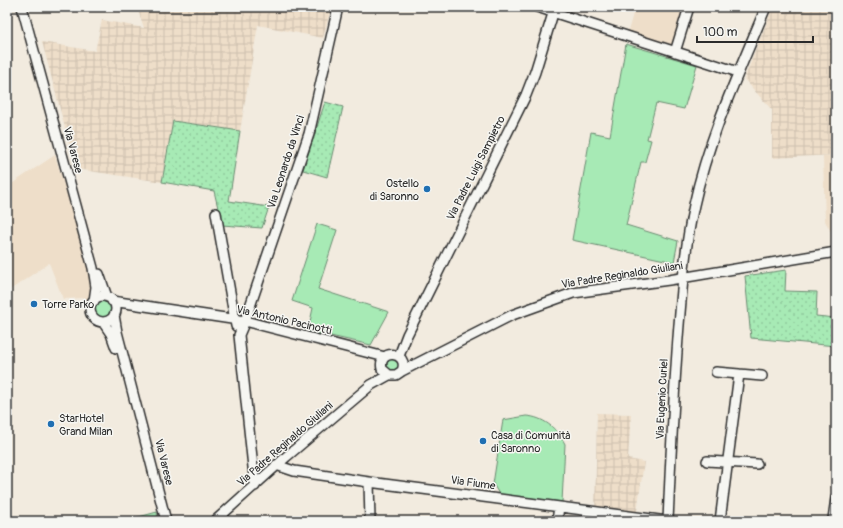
<svg xmlns="http://www.w3.org/2000/svg" width="843" height="528" font-family="Pangolin,sans-serif">
<style>
.built{fill:#eedec9}
.industrial{fill:url(#industrial-grid)}
.green{fill:#a7eab5;stroke:#698a70}
.park{fill:url(#park-dots);stroke:#698a70}
.lines{fill:none;stroke-linecap:round;stroke-linejoin:round}
.minor-casing{stroke:#2b2b2b;stroke-width:12}
.minor{stroke:#f6f6f2;stroke-width:9}
.poi-dot{fill:#1f6fb2;stroke:#f6f6f2;stroke-width:1.5}
.labels{text-anchor:middle;dominant-baseline:central;stroke-width:3;stroke-linejoin:round;paint-order:stroke}
.street-label{font-size:11px;fill:#2b2b2b;stroke:#f6f6f2}
.poi-label{font-size:11px;fill:#2b2b2b;stroke:#f6f6f2;text-anchor:start}
</style>
<defs>
<pattern id="industrial-grid" width="8" height="8" patternUnits="userSpaceOnUse"><rect width="8" height="8" fill="#eedec9"/><path d="M0 4h8M4 0v8" fill="none" stroke="#ccbfad"/></pattern>
<pattern id="park-dots" width="8" height="8" patternUnits="userSpaceOnUse"><rect width="8" height="8" fill="#a7eab5"/><path d="M2 2h.1M6 6h.1" fill="none" stroke="#90c99c" stroke-width="1.8" stroke-linecap="round"/></pattern>
</defs>
<rect width="100%" height="100%" fill="#f2ebdf"/>
<filter id="ink" filterUnits="userSpaceOnUse"><feTurbulence type="fractalNoise" baseFrequency=".025" numOctaves="2"/><feDisplacementMap in="SourceGraphic" scale="8" xChannelSelector="R" yChannelSelector="G"/><feConvolveMatrix kernelMatrix="1 2 1 2 8 2 1 2 1" color-interpolation-filters="sRGB"/></filter>
<g filter="url(#ink)">
<!-- built -->
<path class="built" d="M635 7H686L673 45 628 31Z
M55 155 90 269 92 279 88 300 82 298 63 299 49 263 7 292V187Z
M836 155V237L830 230 825 221 823 156Z
M595 514 636 521H595Z"/>
<!-- industrial -->
<path class="industrial" d="M137 7H310L330 12 323 38 258 25 240 131 173 121 162 182 76 169 42 42 95 51 102 20 144 28Z
M773 7H836V155L772 158V110L744 79Z
M597 413 631 414 628 459 644 462 636 519 595 514Z"/>
<!-- green -->
<path class="green" d="M626 44 697 65 684 109 656 103 647 139 651 140 645 162H641L626 225 678 241 674 262 572 240 591 132 610 136Z
M317 224 337 230 318 289 389 312 371 345 308 331 313 308 292 301Z
M95 309a8 8 0 1 1 16 0a8 8 0 1 1-16 0Z
M387 365a6 6 0 1 1 12 0a6 6 0 1 1-12 0Z
M526 416C543 417 557 428 565 444L562 502 499 494 493 484 503 420Z
M157 512 158 521H124Z"/>
<!-- park -->
<path class="park" d="M325 102 343 107 327 177 303 170Z
M173 121 240 131 229 201 269 207 262 228 222 225 214 191 162 182Z
M786 270 785 291 817 292 816 316 836 318V346L751 338 745 276Z"/>
<g class="lines">
<!-- minor casing -->
<g class="minor-casing">
<path id="minor" d="M22 7 93 268 96 287 94 301
M537 7 738 72
M675 52 689 7
M216 213 236 326
M99 274 107 297
M90 309a13 13 0 1 1 26 0a13 13 0 1 1-26 0Z
M112 301 245 321 385 357
M114 315 117 332 166 521
M103 322 111 334 116 348
M399 356 407 335 526 95 535 72 555 7
M716 372 762 376
M389 375 382 369C377 348 410 351 402 371
M707 461 757 464
M276 465 294 471 369 482 667 521
M369 482 370 521
M255 486 239 335 245 321 309 134 338 7
M833 519 836 498
M215 521 286 457 371 385 389 375H396L402 371 512 315 573 293 669 280 836 252
M557 521 559 507
M668 521C671 452 674 382 680 313 683 277 686 241 694 205 709 136 739 72 766 7
M720 521 739 374"/>
</g>
<!-- minor -->
<use href="#minor" class="minor"/>
</g>
</g>
<!-- markers -->
<g class="poi-dot">
<circle cx="427" cy="189" r="4"/>
<circle cx="34" cy="304" r="4"/>
<circle cx="51" cy="424" r="4"/>
<circle cx="483" cy="441" r="4"/>
</g>
<g class="labels">
<!-- street labels -->
<g class="street-label">
<text transform="translate(73 150) rotate(75)">Via Varese</text>
<text transform="translate(286 162) rotate(-72)">Via Leonardo da Vinci</text>
<text transform="translate(476 168) rotate(-63)">Via Padre Luigi Sampietro</text>
<text transform="translate(622 275) rotate(-9)">Via Padre Reginaldo Giuliani</text>
<text transform="translate(284 320) rotate(13)">Via Antonio Pacinotti</text>
<text transform="translate(662 399) rotate(-87)">Via Eugenio Curiel</text>
<text transform="translate(285 444) rotate(-41)">Via Padre Reginaldo Giuliani</text>
<text transform="translate(164 462) rotate(76)">Via Varese</text>
<text transform="translate(473 483) rotate(8)">Via Fiume</text>
</g>
<!-- poi labels -->
<g class="poi-label">
<text x="419" y="183" text-anchor="end">Ostello<tspan x="419" dy="13">di Saronno</tspan></text>
<text x="42" y="304">Torre Parko</text>
<text x="59" y="418">StarHotel<tspan x="59" dy="13">Grand Milan</tspan></text>
<text x="491" y="435">Casa di Comunità<tspan x="491" dy="13">di Saronno</tspan></text>
</g>
</g>
<!-- margin -->
<rect width="843" height="528" fill="none" stroke="#f6f6f2" stroke-width="24"/>
<rect x="12" y="12" width="819" height="504" fill="none" stroke="#2b2b2b" stroke-width="1.5" filter="url(#ink)"/>
<!-- scale -->
<path d="M697 36v6h116v-6" fill="none" stroke="#2b2b2b" stroke-width="2"/>
<text x="703" y="36" font-size="12" fill="#2b2b2b" stroke="#f6f6f2" stroke-width="3" paint-order="stroke">100 m</text>
</svg>
